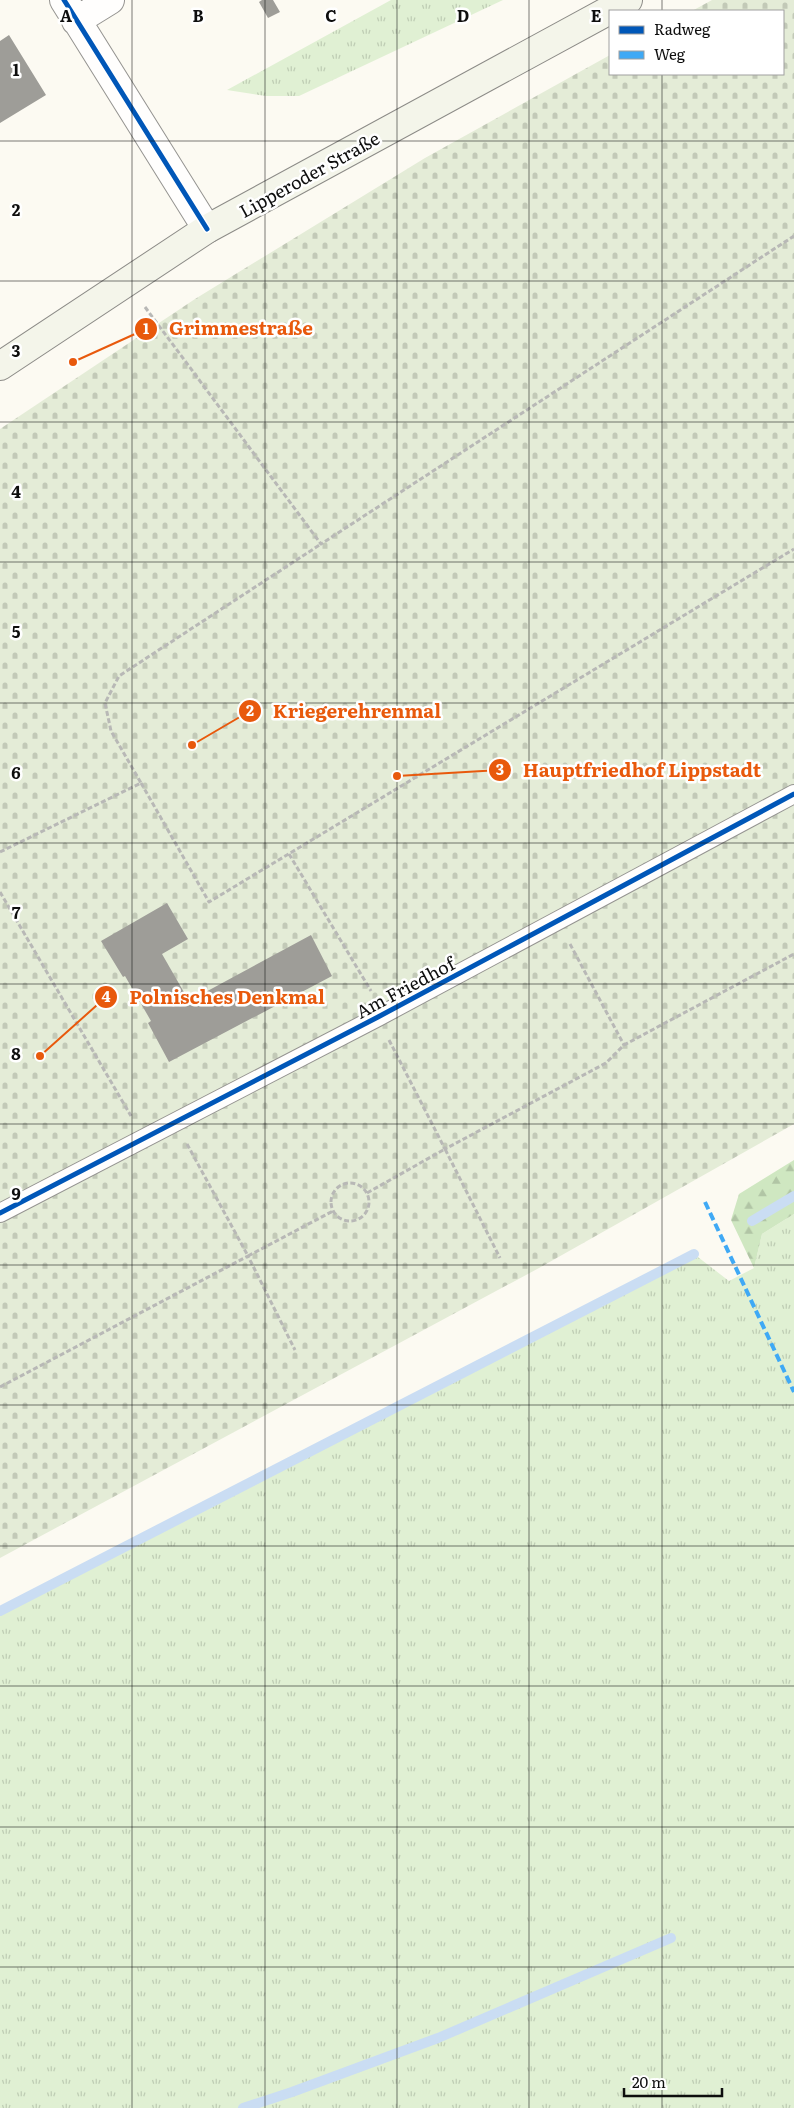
<svg xmlns="http://www.w3.org/2000/svg" width="794" height="2108" font-family="Literata,serif">
<style>
.grass{fill:url(#grass-tufts)}
.forest{fill:url(#forest-firs)}
.cemetery{fill:url(#cemetery-stones)}
.lines{fill:none;stroke-linecap:round;stroke-linejoin:round}
.stream{stroke:#caddf3;stroke-width:10}
.building{fill:#9e9d98}
.service-casing{stroke:#959491;stroke-width:20}
.minor-casing{stroke:#959491;stroke-width:30}
.secondary-casing{stroke:#8c8b87;stroke-width:30}
.path{stroke:#b8b8b6;stroke-width:3;stroke-dasharray:5 2.5;stroke-linecap:butt}
.service{stroke:#fffefd;stroke-width:18}
.minor{stroke:#fffefd;stroke-width:28}
.secondary{stroke:#f4f5ea;stroke-width:28}
.quiet{stroke:#3fa9f5;stroke-width:4;stroke-dasharray:8 4;stroke-linecap:butt}
.cycleway-casing{stroke:#fff;stroke-width:8}
.cycleway{stroke:#0057b8;stroke-width:5}
.grid{fill:none;stroke:#0e0e0e;stroke-width:1;stroke-opacity:0.55}
.labels{text-anchor:middle;dominant-baseline:central;stroke-width:5;stroke-linejoin:round;paint-order:stroke}
.street-label{font-size:18px;fill:#0e0e0e;stroke:#fff}
.grid-label{font-size:16px;text-anchor:middle;font-weight:bold;fill:#0e0e0e;stroke:#fff;stroke-width:5;stroke-linejoin:round;paint-order:stroke}
.leader{fill:none;stroke:#e8590c;stroke-width:2}
.callout-dot{fill:#e8590c;stroke:#fff;stroke-width:2}
.mark-label{font-size:15px;text-anchor:middle;font-weight:bold;fill:#fff}
.callout-label{font-size:19px;text-anchor:middle;font-weight:bold;fill:#e8590c;stroke:#fff;stroke-width:5;stroke-linejoin:round;paint-order:stroke}
</style>
<defs>
<pattern id="grass-tufts" width="24" height="20" patternUnits="userSpaceOnUse" patternTransform="scale(1.25)"><rect width="24" height="20" fill="#e0f0d3"/><path d="M3 7l-1-3M5 7V3M7 7l1-3M15 17l-1-3M17 17v-4M19 17l1-3" fill="none" stroke="#bfcdb4"/></pattern>
<pattern id="forest-firs" width="22" height="20" patternUnits="userSpaceOnUse" patternTransform="scale(1.25)"><rect width="22" height="20" fill="#cfe7c1"/><path d="M5 1l3.5 6h-7zM16 11l3.5 6h-7z" fill="#b1c5a5"/></pattern>
<pattern id="cemetery-stones" width="16" height="16" patternUnits="userSpaceOnUse" patternTransform="scale(1.25)"><rect width="16" height="16" fill="#e4ecd7"/><path d="M2 7V4a2 2 0 0 1 4 0v3zM10 15v-3a2 2 0 0 1 4 0v3z" fill="#c2c9b7"/></pattern>
</defs>
<rect width="100%" height="100%" fill="#fcfaf2"/>
<!-- grass -->
<path class="grass" d="M391 0H503L299 96H266L227 90Z
M794 1214V2108H0V1611L694 1254 729 1281 754 1268 762 1234Z"/>
<!-- forest -->
<path class="forest" d="M794 1160V1214L762 1234 754 1268 731 1220 739 1194Z"/>
<!-- cemetery -->
<path class="cemetery" d="M712 0H794V1124L539 1268 0 1558V429L195 299 425 158 610 55V74H783V11H692Z"/>
<g class="lines">
<!-- stream -->
<path class="stream" d="M752 1221 794 1196
M0 1611 694 1254
M243 2108 292 2092 438 2038 671 1938"/>
</g>
<!-- building -->
<path class="building" d="M262 0H273L280 12 268 18 259 2Z
M9 35 46 95 0 123V41Z
M167 903 188 939 162 954 189 1001 311 935 332 976 169 1062 148 1023 151 1021 125 976 123 977 101 941Z"/>
<g class="lines">
<!-- service casing -->
<g class="service-casing">
<path id="service" d="M0 1213 378 1017 794 794"/>
</g>
<!-- minor casing -->
<g class="minor-casing">
<path id="minor" d="M64 0 207 229
M76 21 110 0"/>
</g>
<!-- secondary casing -->
<g class="secondary-casing">
<path id="secondary" d="M0 366 207 229 628 0"/>
</g>
<!-- path -->
<path class="path" d="M145 307 321 544 794 236
M141 783 209 902 794 549
M0 852 141 783 111 731 105 703 119 676 321 544
M289 854 371 991
M0 892 131 1116
M570 944 624 1045
M389 1040 445 1149 606 1063 624 1045 794 954
M187 1144 248 1256 333 1211
M331 1202a19 19 0 1 1 38 0a19 19 0 1 1-38 0Z
M367 1193 445 1149 500 1258
M0 1387 248 1256 295 1350"/>
<!-- service -->
<use href="#service" class="service"/>
<!-- minor -->
<use href="#minor" class="minor"/>
<!-- secondary -->
<use href="#secondary" class="secondary"/>
<!-- quiet -->
<path class="quiet" d="M705 1202 794 1392"/>
<!-- cycleway casing -->
<g class="cycleway-casing">
<path id="cycleway" d="M64 0 207 229
M0 1213 378 1017 794 794"/>
</g>
<!-- cycleway -->
<use href="#cycleway" class="cycleway"/>
</g>
<!-- grid -->
<path class="grid" d="M132 0V2108M265 0V2108M397 0V2108M529 0V2108M662 0V11M662 74V2108M0 141H794M0 281H794M0 422H794M0 562H794M0 703H794M0 843H794M0 984H794M0 1124H794M0 1265H794M0 1405H794M0 1546H794M0 1686H794M0 1827H794M0 1967H794"/>
<g class="labels">
<!-- street labels -->
<g class="street-label">
<text transform="translate(309 174) rotate(-29)">Lipperoder Straße</text>
<text transform="translate(405 987) rotate(-28)">Am Friedhof</text>
</g>
</g>
<g class="grid-label">
<text x="66" y="22">A</text>
<text x="198" y="22">B</text>
<text x="331" y="22">C</text>
<text x="463" y="22">D</text>
<text x="596" y="22">E</text>
<text x="16" y="76">1</text>
<text x="16" y="216">2</text>
<text x="16" y="357">3</text>
<text x="16" y="498">4</text>
<text x="16" y="638">5</text>
<text x="16" y="779">6</text>
<text x="16" y="919">7</text>
<text x="16" y="1060">8</text>
<text x="16" y="1200">9</text>
</g>
<!-- callouts -->
<path class="leader" d="M73 362L146 329M192 745L250 711M397 776L500 770M40 1056L106 997"/>
<g class="callout-dot">
<circle cx="73" cy="362" r="5"/>
<circle cx="192" cy="745" r="5"/>
<circle cx="397" cy="776" r="5"/>
<circle cx="40" cy="1056" r="5"/>
<circle cx="146" cy="329" r="12"/>
<circle cx="250" cy="711" r="12"/>
<circle cx="500" cy="770" r="12"/>
<circle cx="106" cy="997" r="12"/>
</g>
<g class="mark-label">
<text x="146" y="334">1</text>
<text x="250" y="716">2</text>
<text x="500" y="775">3</text>
<text x="106" y="1002">4</text>
</g>
<g class="callout-label">
<text x="241" y="335">Grimmestraße</text>
<text x="357" y="718">Kriegerehrenmal</text>
<text x="642" y="777">Hauptfriedhof Lippstadt</text>
<text x="227" y="1004">Polnisches Denkmal</text>
</g>
<!-- legend -->
<rect x="609" y="10" width="175" height="65" fill="#ffffff" stroke="#9f9f9f"/>
<rect x="619" y="26" width="25" height="8" fill="#0057b8" stroke="#9f9f9f"/>
<text x="654" y="35" font-size="15" fill="#0e0e0e">Radweg</text>
<rect x="619" y="51" width="25" height="8" fill="#3fa9f5" stroke="#9f9f9f"/>
<text x="654" y="60" font-size="15" fill="#0e0e0e">Weg</text>
<!-- scale -->
<path d="M624 2088v8h98v-8" fill="none" stroke="#0e0e0e" stroke-width="2.5"/>
<text x="632" y="2088" font-size="15" fill="#0e0e0e" stroke="#ffffff" stroke-width="4" paint-order="stroke">20 m</text>
</svg>
